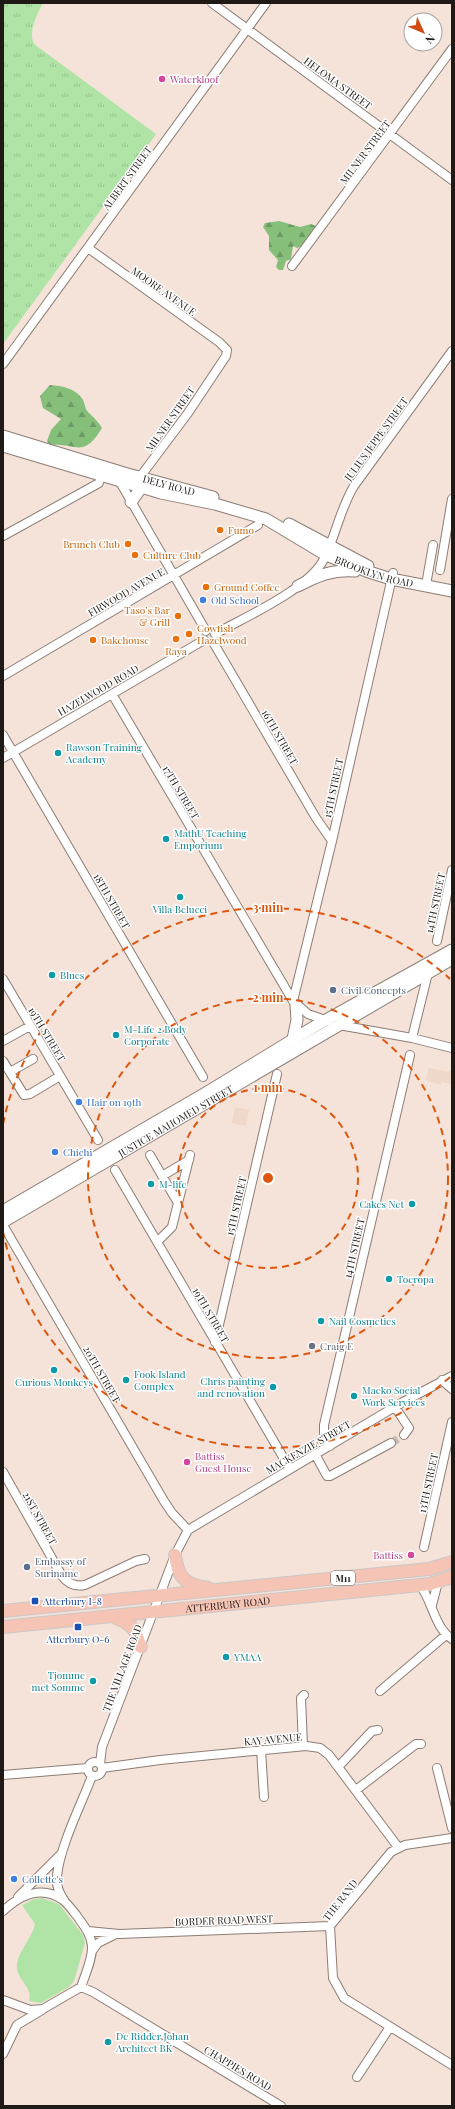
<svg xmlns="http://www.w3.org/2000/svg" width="455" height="2109" font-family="'Playfair Display',serif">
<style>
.built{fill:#efd7c9}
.grass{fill:url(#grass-tufts)}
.forest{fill:url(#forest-firs)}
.park{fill:#b0e4a7}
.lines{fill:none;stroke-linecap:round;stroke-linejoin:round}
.street-tunnel{stroke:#cabbb3;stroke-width:8;stroke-dasharray:8 4;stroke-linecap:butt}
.street-casing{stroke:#8c7d74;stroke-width:10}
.secondary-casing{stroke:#8c7d74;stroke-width:13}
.primary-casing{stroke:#c9c8c7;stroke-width:14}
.street{stroke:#fff;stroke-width:8}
.secondary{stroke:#fff;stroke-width:11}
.primary{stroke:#f5c4b5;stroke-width:12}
.ring{fill:none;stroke:#de560d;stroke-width:2;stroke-dasharray:7 5}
.hotel-dot{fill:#d1479c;stroke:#fff;stroke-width:1.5}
.food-dot{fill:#e8710a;stroke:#fff;stroke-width:1.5}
.shop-dot{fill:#3f7fe0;stroke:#fff;stroke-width:1.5}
.culture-dot{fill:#0f9aa8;stroke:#fff;stroke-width:1.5}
.service-dot{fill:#5c6f8a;stroke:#fff;stroke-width:1.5}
.worship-dot{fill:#6b7280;stroke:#fff;stroke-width:1.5}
.transit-dot{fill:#1a4fb4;stroke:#fff;stroke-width:1.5}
.labels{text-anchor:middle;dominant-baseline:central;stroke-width:3;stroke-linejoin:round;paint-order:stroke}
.shield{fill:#fff;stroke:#635f5d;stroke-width:1}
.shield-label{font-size:9px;font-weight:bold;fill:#201a17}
.hotel-label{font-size:10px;fill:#b23c85;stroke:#fff;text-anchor:start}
.street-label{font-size:10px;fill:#201a17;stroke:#fff}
.food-label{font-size:10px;fill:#c56008;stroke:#fff;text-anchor:start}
.shop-label{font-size:10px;fill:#366cbe;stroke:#fff;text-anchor:start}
.culture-label{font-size:10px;fill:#0d838f;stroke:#fff;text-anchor:start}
.service-label{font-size:10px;fill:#4e5e75;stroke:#fff;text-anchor:start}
.worship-label{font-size:10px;fill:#5b616d;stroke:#fff;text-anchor:start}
.transit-label{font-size:10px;fill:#164399;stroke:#fff;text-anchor:start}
.centre{fill:#de560d;stroke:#fff;stroke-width:2}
.ring-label{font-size:12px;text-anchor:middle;font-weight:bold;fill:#de560d;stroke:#fff;stroke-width:3;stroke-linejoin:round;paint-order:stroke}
</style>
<defs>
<pattern id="grass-tufts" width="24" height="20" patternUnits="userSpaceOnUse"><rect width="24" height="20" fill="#b0e4a7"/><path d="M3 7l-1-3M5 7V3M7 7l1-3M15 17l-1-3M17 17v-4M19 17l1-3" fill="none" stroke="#97c38f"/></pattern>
<pattern id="forest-firs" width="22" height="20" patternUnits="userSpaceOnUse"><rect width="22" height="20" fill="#85bf7a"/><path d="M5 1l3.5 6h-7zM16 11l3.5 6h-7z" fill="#6c9a63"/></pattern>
</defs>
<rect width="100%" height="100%" fill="#f5e3da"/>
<!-- built -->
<path class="built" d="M429 1068 448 1072 449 1071H452V1084L441 1082V1085L426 1080Z
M235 1107 249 1110 246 1126 232 1123Z"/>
<!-- grass -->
<path class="grass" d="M3 3H43C37 14 28 32 34 44L156 134 3 344Z"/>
<!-- forest -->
<path class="forest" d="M279 221 300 227 311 224 318 227 302 246 297 248 293 246 291 259 286 261 283 270H279L276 267 278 260 269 250V236L263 227 265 223Z
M50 385C62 386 76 388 83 400 85 404 85 409 88 412 94 418 98 421 102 428 83 459 78 443 50 445L47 441 51 430 61 419 43 408 40 396Z"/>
<!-- park -->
<path class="park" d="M42 1898 59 1904 83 1935 85 1943 74 1981 69 1987 41 2003 29 2001C33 1985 15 1980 17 1964 19 1950 32 1938 35 1924L22 1905 34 1899Z"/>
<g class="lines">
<!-- street-tunnel -->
<path class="street-tunnel" d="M391 1443 404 1435"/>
<!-- street casing -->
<g class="street-casing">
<path id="street" d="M212 3 452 180
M88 248 219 342 227 350 226 356 188 413 140 477
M292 266 452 49
M3 364 266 3
M120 482 206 631
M3 536 99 483 101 476
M440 570 452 499
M426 585 433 545
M215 634C245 617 309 589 324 559 336 535 340 509 354 486L452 351
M213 642 316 818 332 841
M3 676 258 525
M112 694 293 1001 308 1014 328 1021
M3 735 203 1077
M3 758 204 640
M437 941 452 870
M3 979 98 1140
M293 1001 332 841 393 573
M339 1025 412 1038 452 1048
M412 1038 428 973
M3 1041 30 1026
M3 1061 24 1095 30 1094 60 1076
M10 1072 33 1059
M150 1155 178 1203
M115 1170 290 1469
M162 1176 189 1160
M3 1225 164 1501 172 1513 188 1530
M157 1242 172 1227 190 1155
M215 1342 277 1074
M442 1380 452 1389
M395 1407 409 1428 404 1435
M330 1446 324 1433V1425L410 1055
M315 1454 327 1476H330L391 1443
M3 1472 62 1576C68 1584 75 1587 85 1585L136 1561 145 1559
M424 1547 452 1422
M420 1585C433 1602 434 1627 452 1639
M432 1605 438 1582
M380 1691 446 1635
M303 1746 301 1698 304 1695
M261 1750 264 1797
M88 1769a7 7 0 1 1 14 0a7 7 0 1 1-14 0Z
M100 1764 102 1747 175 1555 188 1530 403 1402 452 1376
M338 1767 372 1731 378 1730
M102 1768 160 1760 306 1746 320 1748 329 1755 398 1847
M437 1768 452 1828
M3 1775 88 1768
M356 1790 416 1744H421
M452 1838 405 1845 391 1852 330 1926 333 1978 344 1998 452 2065
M18 1897 62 1853
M64 1900C59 1893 56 1884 57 1876 60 1846 81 1805 92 1776
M3 1911C20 1895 42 1885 63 1900 68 1904 73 1911 77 1916 84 1926 91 1934 92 1946 93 1958 85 1975 81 1987L43 2009 30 2010 3 2000
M88 1931 119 1934 330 1926
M92 1951 98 1943 114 1935
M81 1987 93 1992 281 2106
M3 2054 17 2025 42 2010
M357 2077 390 2027"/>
</g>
<!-- secondary casing -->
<g class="secondary-casing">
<g id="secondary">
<path id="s1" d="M3 436 124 473 213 497"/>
<path id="s2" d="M3 446 161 493 215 504 266 519 326 555 366 571 391 579 452 591"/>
<path d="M131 502 141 488"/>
<path d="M289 524 368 566"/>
<path d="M298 586C317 576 333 569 355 571"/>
<path d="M293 1039 297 1020 296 1005"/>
<path d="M3 1211 209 1091 317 1025 452 950"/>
<path id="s3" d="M3 1222 452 959"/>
</g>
</g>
<!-- primary casing -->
<g class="primary-casing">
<g id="primary">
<path d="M175 1555C178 1578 184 1584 208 1588"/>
<path d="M3 1611 429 1569 452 1562"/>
<path d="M114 1617 125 1622 134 1629 141 1647"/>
<path id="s4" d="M3 1627 430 1584 452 1577"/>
</g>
</g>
<!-- street -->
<use href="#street" class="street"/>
<!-- secondary -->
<use href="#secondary" class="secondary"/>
<!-- primary -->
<use href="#primary" class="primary"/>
</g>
<!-- distance rings -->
<g class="ring">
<circle cx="268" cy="1178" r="90"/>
<circle cx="268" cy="1178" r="180"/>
<path d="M450 1377A270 270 0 0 1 3 1232M3 1124A270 270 0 0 1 450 979"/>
</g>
<!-- markers -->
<g class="hotel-dot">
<circle cx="162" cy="79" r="4"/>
<circle cx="187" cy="1462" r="4"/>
<circle cx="411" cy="1555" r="4"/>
</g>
<g class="food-dot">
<circle cx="220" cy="530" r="4"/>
<circle cx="128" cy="544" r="4"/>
<circle cx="135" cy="555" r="4"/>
<circle cx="206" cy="587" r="4"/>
<circle cx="178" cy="616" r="4"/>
<circle cx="189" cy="634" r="4"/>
<circle cx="176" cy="639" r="4"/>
<circle cx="93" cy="640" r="4"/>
</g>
<g class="shop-dot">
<circle cx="203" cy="600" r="4"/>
<circle cx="79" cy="1102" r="4"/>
<circle cx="55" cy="1152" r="4"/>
<circle cx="14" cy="1879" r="4"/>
</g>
<g class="culture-dot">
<circle cx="58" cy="753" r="4"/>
<circle cx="166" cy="839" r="4"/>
<circle cx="180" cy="897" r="4"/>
<circle cx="52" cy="975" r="4"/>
<circle cx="116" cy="1035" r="4"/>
<circle cx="151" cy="1184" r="4"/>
<circle cx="412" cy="1204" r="4"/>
<circle cx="389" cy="1279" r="4"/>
<circle cx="321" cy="1321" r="4"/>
<circle cx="54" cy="1370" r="4"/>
<circle cx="126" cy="1380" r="4"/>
<circle cx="273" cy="1387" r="4"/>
<circle cx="354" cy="1396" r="4"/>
<circle cx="226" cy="1657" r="4"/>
<circle cx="93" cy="1681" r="4"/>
<circle cx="108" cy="2042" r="4"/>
</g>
<g class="service-dot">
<circle cx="333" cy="990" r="4"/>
<circle cx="27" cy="1567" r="4"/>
</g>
<circle class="worship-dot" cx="312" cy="1346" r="4"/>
<g class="transit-dot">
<rect x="31" y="1597" width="8" height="8" rx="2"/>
<rect x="74" y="1623" width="8" height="8" rx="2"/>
</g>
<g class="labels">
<!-- shield labels -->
<rect class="shield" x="331" y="1571" width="24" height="14" rx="3"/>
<g class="shield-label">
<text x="343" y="1578">M11</text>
</g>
<!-- hotel labels -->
<g class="hotel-label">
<text x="170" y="79">Waterkloof</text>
<text x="195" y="1456">Battiss<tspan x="195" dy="12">Guest House</tspan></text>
<text x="403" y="1555" text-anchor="end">Battiss</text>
</g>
<!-- street labels -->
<g class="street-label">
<text transform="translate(338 83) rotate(36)">HELOMA STREET</text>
<text transform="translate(365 152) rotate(-53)">MILNER STREET</text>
<text transform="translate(127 178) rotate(-54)">ALBERT STREET</text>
<text transform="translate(164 291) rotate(35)">MOORE AVENUE</text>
<text transform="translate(170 419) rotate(-55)">MILNER STREET</text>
<text transform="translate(376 439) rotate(-54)">JULIUS JEPPE STREET</text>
<text stroke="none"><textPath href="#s1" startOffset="173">DELY ROAD</textPath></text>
<text stroke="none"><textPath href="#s2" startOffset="394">BROOKLYN ROAD</textPath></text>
<text transform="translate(126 592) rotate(-30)">FIRWOOD AVENUE</text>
<text transform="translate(98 690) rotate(-30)">HAZELWOOD ROAD</text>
<text transform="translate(280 737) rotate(60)">16TH STREET</text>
<text transform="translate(333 788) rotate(-78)">15TH STREET</text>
<text transform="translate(181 792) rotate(59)">17TH STREET</text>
<text transform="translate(112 901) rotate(60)">18TH STREET</text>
<text transform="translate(435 903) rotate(-78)">14TH STREET</text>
<text transform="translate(47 1034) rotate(59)">19TH STREET</text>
<text stroke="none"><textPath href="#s3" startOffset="200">JUSTICE MAHOMED STREET</textPath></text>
<text transform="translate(236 1206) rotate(-77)">15TH STREET</text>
<text transform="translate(354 1248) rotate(-77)">14TH STREET</text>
<text transform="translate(211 1315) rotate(60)">19TH STREET</text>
<text transform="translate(102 1374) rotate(60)">20TH STREET</text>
<text transform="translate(308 1447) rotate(-30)">MACKENZIE STREET</text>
<text transform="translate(428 1483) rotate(-78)">13TH STREET</text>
<text transform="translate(40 1518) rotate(61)">21ST STREET</text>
<text stroke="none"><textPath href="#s4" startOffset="226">ATTERBURY ROAD</textPath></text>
<text transform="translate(122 1668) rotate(-69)">THE VILLAGE ROAD</text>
<text transform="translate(273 1739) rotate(-5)">KAY AVENUE</text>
<text transform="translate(340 1900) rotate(-52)">THE RAND</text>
<text transform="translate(224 1920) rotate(-2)">BORDER ROAD WEST</text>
<text transform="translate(238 2068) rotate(31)">CHAPPIES ROAD</text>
</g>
<!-- food labels -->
<g class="food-label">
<text x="228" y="530">Fumo</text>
<text x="120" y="544" text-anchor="end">Brunch Club</text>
<text x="143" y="555">Culture Club</text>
<text x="214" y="587">Ground Coffee</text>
<text x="170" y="610" text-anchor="end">Taso’s Bar<tspan x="170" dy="12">&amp; Grill</tspan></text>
<text x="197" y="628">Cowfish<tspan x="197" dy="12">Hazelwood</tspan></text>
<text x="101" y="640">Bakehouse</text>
<text x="176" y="651" text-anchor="middle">Raya</text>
</g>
<!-- shop labels -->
<g class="shop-label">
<text x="211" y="600">Old School</text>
<text x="87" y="1102">Hair on 19th</text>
<text x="63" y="1152">Chichi</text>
<text x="22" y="1879">Collette's</text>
</g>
<!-- culture labels -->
<g class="culture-label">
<text x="66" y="747">Rawson Training<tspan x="66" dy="12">Academy</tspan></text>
<text x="174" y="833">MathU Teaching<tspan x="174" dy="12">Emporium</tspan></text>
<text x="180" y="909" text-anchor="middle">Villa Belucci</text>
<text x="60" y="975">Blues</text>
<text x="124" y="1029">M-Life 2 Body<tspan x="124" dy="12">Corporate</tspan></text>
<text x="159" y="1184">M-life</text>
<text x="404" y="1204" text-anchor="end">Cakes Net</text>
<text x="397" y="1279">Toeropa</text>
<text x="329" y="1321">Nail Cosmetics</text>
<text x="134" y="1374">Fook Island<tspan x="134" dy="12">Complex</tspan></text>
<text x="265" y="1381" text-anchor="end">Chris painting<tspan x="265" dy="12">and renovation</tspan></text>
<text x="54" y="1382" text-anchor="middle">Curious Monkeys</text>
<text x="362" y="1390">Maeko Social<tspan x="362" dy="12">Work Services</tspan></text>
<text x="234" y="1657">YMAA</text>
<text x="85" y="1675" text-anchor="end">Tjomme<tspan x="85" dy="12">met Somme</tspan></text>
<text x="116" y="2036">De Ridder Johan<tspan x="116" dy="12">Architect BK</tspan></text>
</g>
<!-- service labels -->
<g class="service-label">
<text x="341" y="990">Civil Concepts</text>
<text x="35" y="1561">Embassy of<tspan x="35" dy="12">Suriname</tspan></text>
</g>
<!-- worship labels -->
<g class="worship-label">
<text x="320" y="1346">Craig E</text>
</g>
<!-- transit labels -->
<g class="transit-label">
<text x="43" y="1601">Atterbury I-8</text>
<text x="78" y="1639" text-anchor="middle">Atterbury O-6</text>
</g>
</g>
<circle cx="268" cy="1178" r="6" class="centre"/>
<g class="ring-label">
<text x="268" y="912">3 min</text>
<text x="268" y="1002">2 min</text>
<text x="268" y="1092">1 min</text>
</g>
<!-- border -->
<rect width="455" height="2109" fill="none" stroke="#201a17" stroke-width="8"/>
<!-- north arrow -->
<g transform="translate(423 32) rotate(134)"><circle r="19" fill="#ffffff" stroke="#a6a3a2"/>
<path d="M0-3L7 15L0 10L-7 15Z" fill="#d24c12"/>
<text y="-6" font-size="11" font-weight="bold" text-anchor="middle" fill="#201a17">N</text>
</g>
</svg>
